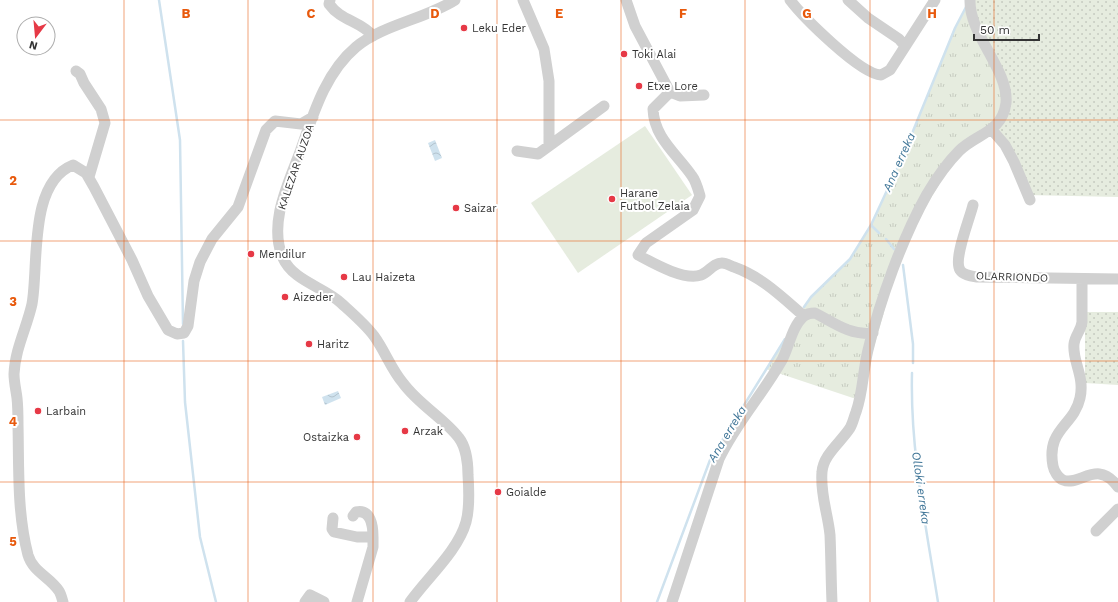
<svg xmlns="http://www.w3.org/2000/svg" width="1118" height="602" font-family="'Work Sans',sans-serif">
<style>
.grass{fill:url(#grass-dots)}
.park{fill:url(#park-tufts)}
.pitch{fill:#e6ecdf}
.water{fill:url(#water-waves)}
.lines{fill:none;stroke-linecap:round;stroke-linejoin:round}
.stream{stroke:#cfe2ee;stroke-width:2.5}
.minor{stroke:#d0d0d0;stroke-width:11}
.grid{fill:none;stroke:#e8590c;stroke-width:1;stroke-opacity:0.55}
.poi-dot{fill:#e63946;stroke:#fff;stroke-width:1.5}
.labels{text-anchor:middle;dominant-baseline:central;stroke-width:4;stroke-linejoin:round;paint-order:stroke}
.poi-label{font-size:11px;fill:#333;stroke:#fff;text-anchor:start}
.street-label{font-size:11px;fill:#333;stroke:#fff}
.water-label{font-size:12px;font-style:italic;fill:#3f7597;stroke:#fff}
.grid-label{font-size:13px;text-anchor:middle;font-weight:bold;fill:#e8590c;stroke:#fff;stroke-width:4;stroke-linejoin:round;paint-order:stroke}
</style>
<defs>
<pattern id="grass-dots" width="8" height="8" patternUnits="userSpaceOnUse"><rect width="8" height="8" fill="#e6ecdf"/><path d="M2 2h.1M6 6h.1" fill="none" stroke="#c6cbc0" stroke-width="1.8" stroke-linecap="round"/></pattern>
<pattern id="park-tufts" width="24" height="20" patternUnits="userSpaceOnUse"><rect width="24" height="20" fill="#e6ecdf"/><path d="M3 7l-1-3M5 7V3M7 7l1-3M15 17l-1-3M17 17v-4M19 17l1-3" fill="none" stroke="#c6cbc0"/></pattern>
<pattern id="water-waves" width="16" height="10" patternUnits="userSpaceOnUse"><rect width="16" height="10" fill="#cfe2ee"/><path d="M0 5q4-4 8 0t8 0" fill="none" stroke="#b2c2cd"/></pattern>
</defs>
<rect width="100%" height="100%" fill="#fff"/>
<!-- grass -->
<path class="grass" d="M970 0H1118V197L1027 195 992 130Z
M1085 312H1118V385L1085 383Z"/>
<!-- park -->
<path class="park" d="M970 0 1004 89 1003 114 959 151 903 245 859 400 766 369 811 297 850 259 871 225 902 158 955 28Z"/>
<!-- pitch -->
<path class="pitch" d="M645 126 692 195 578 273 531 203Z"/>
<!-- water -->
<path class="water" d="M435 140 442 158 435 161 428 143Z
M338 391 341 398 325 405 322 397Z"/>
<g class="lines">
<!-- stream -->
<path class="stream" d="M159 0 180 140 183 324
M871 225 879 233
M886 239 894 249
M903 265 913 344V363
M804 307 811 297 850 259 871 225 902 158 955 28 966 7
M183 341 185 402 200 537 216 602
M912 373C910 450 926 526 938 602
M657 602 710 460 785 339"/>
<!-- minor -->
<path class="minor" d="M330 0 329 4C341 21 361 21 373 36
M626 0 635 26 670 92 680 96 704 95
M790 0C803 17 860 74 881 75L890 70 935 0
M848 0 868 18 899 39 905 46
M76 71 80 74 84 83 101 109 105 123 89 177
M670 92 653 109C654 138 677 154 692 176 696 181 698 189 700 196L693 210 646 243 638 255C653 263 684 281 701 275 709 272 713 263 722 263 726 263 731 266 734 267 762 277 782 297 804 316
M992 130 1005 145 1014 162 1030 200
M549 146 604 106
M517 151 538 154 549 146V81L544 49 523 0
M973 205C970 218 953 259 960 270 963 275 971 276 977 277L1118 279
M1082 279V322C1081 331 1075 335 1074 344 1072 361 1085 376 1080 398 1074 426 1046 429 1053 466 1054 471 1058 478 1063 480 1080 487 1097 458 1118 487
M353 516 356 512C371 509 373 526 373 537
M333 518 332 529 334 532 357 537H373V547L357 602
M1096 531 1118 509
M63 602C62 599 61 594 59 591 50 577 33 572 28 555 17 513 19 468 18 425 18 416 18 407 17 398 16 390 14 382 14 374 15 349 27 327 32 304 39 265 28 183 73 165L86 173 94 187 132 260 148 296 168 330 177 334 184 333 188 326 194 281 200 262 212 239 238 207 266 130 275 121 301 124 313 117
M305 602 310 595 324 602
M410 602C427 578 458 551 466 522 470 508 469 490 468 475 468 464 466 447 459 438 445 419 418 404 403 383 391 369 385 351 374 336 365 324 352 313 341 303 324 287 293 281 283 258 268 224 288 184 300 152 313 115 325 73 356 47 382 25 425 19 455 0
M672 602 719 459C736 423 763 394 782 360 789 347 792 326 804 316 808 313 811 313 815 313 834 323 851 336 873 333
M832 602C831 580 831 557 830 535 828 514 820 494 822 472 823 455 841 442 850 428 853 423 854 417 856 412 863 393 863 370 868 350 880 300 902 239 927 194 936 179 947 163 959 151 977 133 1002 133 1006 103 1009 70 969 35 970 0"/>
</g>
<!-- grid -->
<path class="grid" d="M124 0V602M248 0V602M373 0V602M497 0V602M621 0V602M745 0V602M870 0V602M994 0V602M0 120H1118M0 241H1118M0 361H1118M0 482H1118"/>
<!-- markers -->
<g class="poi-dot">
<circle cx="464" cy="28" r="4"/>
<circle cx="624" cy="54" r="4"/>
<circle cx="639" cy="86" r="4"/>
<circle cx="612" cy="199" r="4"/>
<circle cx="456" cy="208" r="4"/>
<circle cx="251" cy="254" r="4"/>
<circle cx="344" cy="277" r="4"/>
<circle cx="285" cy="297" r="4"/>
<circle cx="309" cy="344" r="4"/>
<circle cx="38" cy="411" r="4"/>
<circle cx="405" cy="431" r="4"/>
<circle cx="357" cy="437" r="4"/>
<circle cx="498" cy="492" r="4"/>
</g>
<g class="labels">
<!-- poi labels -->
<g class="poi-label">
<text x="472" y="28">Leku Eder</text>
<text x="632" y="54">Toki Alai</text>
<text x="647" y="86">Etxe Lore</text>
<text x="620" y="193">Harane<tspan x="620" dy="13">Futbol Zelaia</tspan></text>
<text x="464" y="208">Saizar</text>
<text x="259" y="254">Mendilur</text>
<text x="352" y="277">Lau Haizeta</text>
<text x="293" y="297">Aizeder</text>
<text x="317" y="344">Haritz</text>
<text x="46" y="411">Larbain</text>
<text x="413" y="431">Arzak</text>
<text x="349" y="437" text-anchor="end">Ostaizka</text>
<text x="506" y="492">Goialde</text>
</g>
<!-- street labels -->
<g class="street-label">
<text transform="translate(296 167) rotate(-71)">KALEZAR AUZOA</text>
<text transform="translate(1012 277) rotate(2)">OLARRIONDO</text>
</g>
<!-- water labels -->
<g class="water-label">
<text transform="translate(899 162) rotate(-66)">Ana erreka</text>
<text transform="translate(727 434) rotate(-59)">Ana erreka</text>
<text transform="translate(921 488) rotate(82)">Olloki erreka</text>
</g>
</g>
<g class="grid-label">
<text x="186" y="18">B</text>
<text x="311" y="18">C</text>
<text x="435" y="18">D</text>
<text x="559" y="18">E</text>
<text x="683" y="18">F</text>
<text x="807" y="18">G</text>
<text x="932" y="18">H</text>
<text x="13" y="185">2</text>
<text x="13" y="306">3</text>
<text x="13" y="426">4</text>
<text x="13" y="546">5</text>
</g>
<!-- north arrow -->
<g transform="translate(36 36) rotate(196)"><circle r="19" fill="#ffffff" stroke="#adadad"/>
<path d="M0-3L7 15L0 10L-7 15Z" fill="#e63946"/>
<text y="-6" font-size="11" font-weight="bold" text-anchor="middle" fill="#333333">N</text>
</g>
<!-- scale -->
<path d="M974 34v6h65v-6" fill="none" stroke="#333333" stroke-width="2"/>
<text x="980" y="34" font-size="12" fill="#333333" stroke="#ffffff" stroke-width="3" paint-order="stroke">50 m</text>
</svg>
